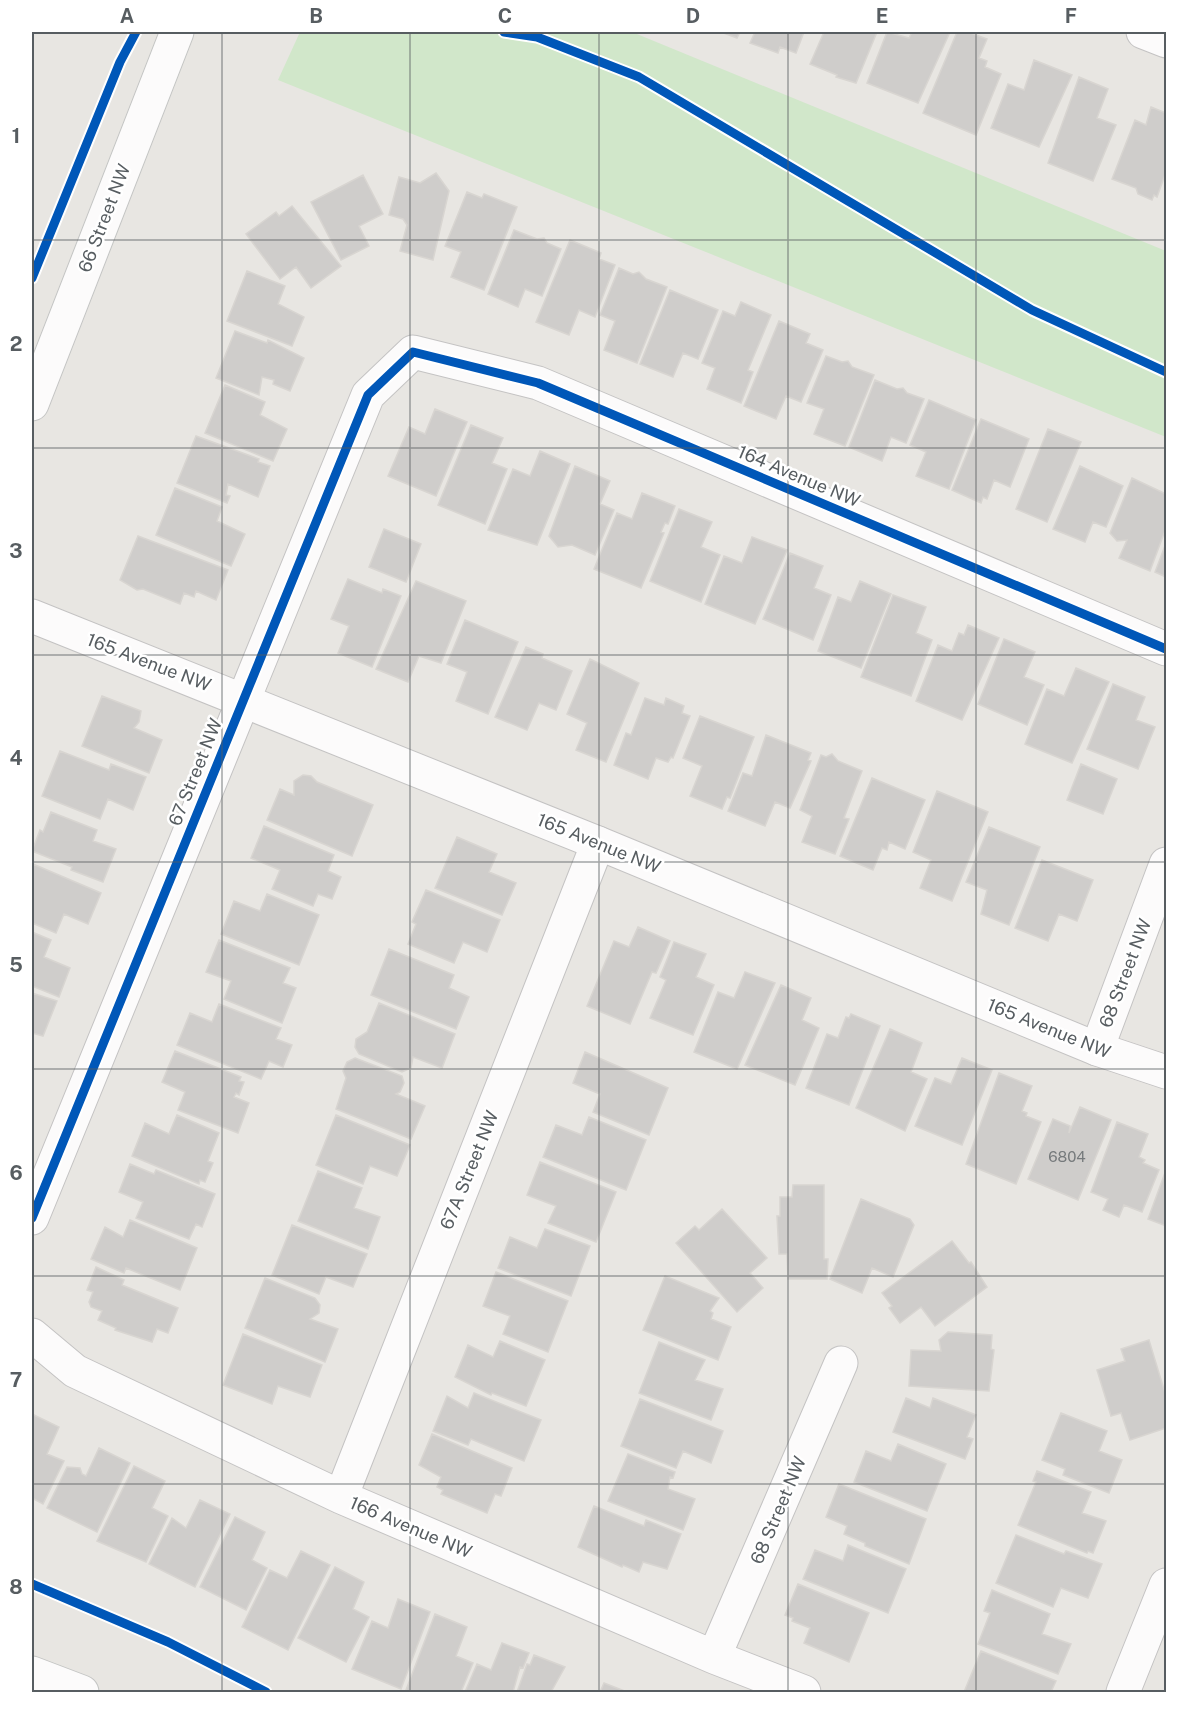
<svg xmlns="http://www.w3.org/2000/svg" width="1198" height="1724" font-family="'Public Sans',sans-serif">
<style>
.green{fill:#d1e7ca}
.building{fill:#cfcdcb;stroke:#d8d5d1;stroke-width:1.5}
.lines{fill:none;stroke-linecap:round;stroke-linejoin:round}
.minor-casing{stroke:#c4c3c3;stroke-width:35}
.tertiary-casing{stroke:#c4c3c3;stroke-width:35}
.secondary-casing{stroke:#c4c5c4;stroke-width:35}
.minor{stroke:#fcfbfb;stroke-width:33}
.tertiary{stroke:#fcfbfb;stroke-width:33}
.secondary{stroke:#fcfbfb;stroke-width:33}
.cycleway-casing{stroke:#fff;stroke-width:13}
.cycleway{stroke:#0057b8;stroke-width:9}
.grid{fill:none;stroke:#575d61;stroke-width:1.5;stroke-opacity:0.55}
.labels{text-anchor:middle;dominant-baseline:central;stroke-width:5;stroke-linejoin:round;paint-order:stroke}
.number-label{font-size:15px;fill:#767a7c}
.street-label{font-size:18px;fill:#575d61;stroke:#fff}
.neatline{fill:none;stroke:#575d61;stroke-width:2}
.grid-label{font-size:20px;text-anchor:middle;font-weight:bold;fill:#575d61}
</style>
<rect width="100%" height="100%" fill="#e8e6e2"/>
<!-- green -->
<path class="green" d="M300 32H632L1166 251V437L278 80Z"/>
<!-- building -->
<path class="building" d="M721 32H740L737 38Z
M755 32H804L796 53 780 47 778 53 750 43Z
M824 32H877L856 83 836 77 837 75 810 64Z
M887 32 909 38 912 32H950L918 103 867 83Z
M957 32H968L987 39 979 58 987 61 985 67 1001 74 976 135 923 113Z
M1034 60 1072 75 1039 147 991 128 1008 84 1024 90Z
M1079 77 1108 89 1097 118 1116 125 1093 181 1048 163Z
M1151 107 1166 113V172L1157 197 1154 195 1152 200 1138 194 1136 188 1112 179 1135 120 1146 125Z
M436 173 449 191 433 260 400 251 407 225 403 219 389 215 399 177 420 183Z
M363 175 383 214 359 226 369 246 341 260 311 202Z
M467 192 482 198 484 194 517 207 484 290 451 277 461 252 445 246Z
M292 206 341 266 311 288 296 267 280 279 246 234 276 212 279 216Z
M514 230 537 239 544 238 547 243 561 249 542 296 525 289 518 307 488 294Z
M570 240 601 253 599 259 615 265 595 317 579 310 569 335 536 322Z
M619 268 633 274 639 272 646 279 667 287 637 363 604 350 615 321 600 315Z
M247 271 285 286 278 304 304 317 292 346 227 321Z
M670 290 718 310 698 359 683 353 673 377 640 364Z
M741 302 771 315 748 370 753 372 741 403 707 389 715 368 702 363 723 311 735 316Z
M779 321 810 334 806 343 823 350 801 402 786 396 776 419 744 406Z
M235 331 267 343 268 340 304 358 290 391 273 384 274 380 262 377 259 395 216 378Z
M826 356 842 362 848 361 852 367 874 375 845 446 814 434 824 409 807 403Z
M875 380 897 389 903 388 907 393 924 399 906 443 891 437 882 461 849 447Z
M225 385 265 402 260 415 287 429 273 461 205 433Z
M929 400 976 420 949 489 916 476 926 452 910 445Z
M435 409 467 422 436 496 388 476 409 427 425 434Z
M981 419 1029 439 1010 487 994 480 987 499 983 497 981 503 952 490Z
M471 425 503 438 492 463 507 469 485 524 438 505Z
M1048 429 1081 442 1047 522 1016 509Z
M196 436 259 459 258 462 270 466 258 497 228 484 226 495 230 496 227 503 177 483Z
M540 451 570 464 537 545 488 530 513 469 530 476Z
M575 466 610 481 600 504 614 510 595 555 572 545 558 547 549 536Z
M1080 466 1123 486 1106 527 1093 522 1085 542 1053 529Z
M1132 478 1166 494V528L1150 571 1119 558 1127 540 1117 541 1110 533Z
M175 488 222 507 217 521 245 534 231 566 156 535Z
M642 493 675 506 668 524 665 523 661 532 664 533 641 588 594 569 617 513 632 519Z
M679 509 712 522 701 547 720 555 701 602 650 581Z
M384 529 421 544 406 582 369 567Z
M138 536 228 570 216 600 196 591 194 597 184 593 180 604 143 589 137 590 120 580Z
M752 537 787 550 755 624 705 604 724 556 742 563Z
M1166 543V577L1155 572Z
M790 553 823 566 814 588 831 595 813 640 763 619Z
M348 579 382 593 383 589 401 596 372 667 338 653 349 626 331 619Z
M416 581 466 601 441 663 419 656 408 682 376 669Z
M860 581 891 594 861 668 818 651 838 597 851 602Z
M893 595 926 607 916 633 932 640 911 696 861 677Z
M465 620 518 642 488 714 456 701 467 672 447 664Z
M968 625 999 638 962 720 916 701 938 645 952 651 959 633 964 635Z
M1004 639 1035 652 1024 677 1044 685 1027 725 978 704Z
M526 647 543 654 542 658 572 671 556 710 539 703 527 730 495 717Z
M590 659 639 683 606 762 576 750 587 723 567 714Z
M1076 668 1109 682 1072 763 1025 744 1047 689 1064 696Z
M1113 684 1145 697 1136 720 1155 727 1138 769 1087 749Z
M102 696 141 711 139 722 134 728 162 740 149 773 82 746Z
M645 698 664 705 666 698 684 706 682 713 690 716 673 758 671 757 668 762 656 758 648 779 614 765 626 733 631 735Z
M700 716 754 737 730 798 727 797 722 809 690 796 702 766 683 758Z
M766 735 811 753 808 760 811 761 790 808 775 802 765 826 728 811 743 773 752 776Z
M60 751 109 770 111 764 146 777 133 810 108 799 100 819 42 796Z
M832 754 838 761 862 771 844 818 849 819 835 854 802 842 812 816 800 810 821 755 826 757Z
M1081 764 1117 779 1103 814 1067 800Z
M303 775 311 776 317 782 373 805 352 856 267 820 280 789 294 795V781Z
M872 778 925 800 905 849 889 842 887 850 882 848 873 870 840 856Z
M937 791 988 812 952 901 920 888 931 860 913 852Z
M51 812 97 830 93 841 116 849 103 882 71 870 72 867 32 851 40 830 43 832Z
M264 826 334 855 328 871 341 877 332 899 318 894 313 906 272 889 280 870 251 858Z
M989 827 1040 847 1009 925 981 914 987 890 966 882Z
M457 837 497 854 489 872 516 883 502 915 435 888Z
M1042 860 1093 880 1077 921 1059 914 1048 941 1015 928Z
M33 864 101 893 88 924 64 914 56 933 32 923Z
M426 890 500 920 487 952 463 942 454 963 408 944 416 924 412 922Z
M267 894 319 915 299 965 221 934 234 901 260 911Z
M638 927 670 941 656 973 652 972 630 1024 587 1006 614 941 629 947Z
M32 932 51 940 44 957 70 968 59 997 32 986Z
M219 940 290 968 283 983 296 988 282 1023 224 999 231 981 206 972Z
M674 942 706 954 696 977 714 985 693 1035 650 1018 666 980 660 977Z
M389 949 454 975 449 988 469 997 456 1029 371 995Z
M745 972 775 983 737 1069 694 1052 718 992 734 998Z
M781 985 811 998 802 1020 819 1028 795 1085 745 1065Z
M32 993 57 1001 43 1036 32 1033Z
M379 1003 455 1034 442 1068 413 1057 411 1068 402 1072 359 1054 355 1047 356 1039 367 1032Z
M219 1004 281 1028 276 1039 292 1045 283 1067 269 1061 261 1079 177 1045 190 1013 212 1022Z
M851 1014 880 1026 849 1105 806 1088 827 1034 838 1038 846 1017 849 1018Z
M890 1029 922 1043 911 1072 927 1079 905 1131 856 1108Z
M175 1051 241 1077 239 1081 244 1082 239 1095 236 1093 234 1097 249 1103 238 1133 178 1110 185 1092 162 1082Z
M585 1052 668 1088 649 1135 593 1112 600 1094 573 1083Z
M355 1058 402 1076 404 1083 400 1092 396 1094 425 1106 411 1139 336 1109 346 1078 343 1071 347 1062Z
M962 1058 992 1070 962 1145 915 1126 935 1078 951 1084Z
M999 1073 1032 1086 1022 1111 1027 1113 1026 1116 1041 1122 1016 1184 966 1164Z
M1080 1107 1111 1120 1078 1200 1028 1179 1053 1119 1070 1126 1069 1133Z
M177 1115 219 1133 208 1161 213 1163 205 1182 200 1180 199 1184 132 1156 145 1123 169 1134Z
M336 1115 410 1145 397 1176 370 1166 363 1184 316 1165Z
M589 1117 646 1140 626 1190 543 1157 556 1125 582 1135Z
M1117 1122 1148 1134 1139 1157 1145 1160 1143 1163 1159 1170 1142 1212 1124 1205 1119 1217 1103 1210 1108 1199 1091 1192Z
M540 1162 616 1192 596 1242 548 1223 556 1206 527 1195Z
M130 1164 154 1174 156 1170 215 1194 202 1227 196 1224 189 1239 136 1218 143 1202 119 1192Z
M1166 1170V1226L1148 1219Z
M318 1171 362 1188 354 1208 380 1217 368 1249 298 1221Z
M793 1185H824V1259H828L827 1279H788L787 1254H779L777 1216H780V1197H792Z
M861 1199 910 1219 914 1225 893 1277 872 1268 862 1293 830 1279Z
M722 1209 767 1258 750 1273 763 1288 737 1312 676 1243 695 1226 699 1230Z
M130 1220 197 1248 180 1290 126 1268 124 1273 91 1259 105 1227 123 1237Z
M292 1225 367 1254 353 1287 326 1277 319 1294 272 1275Z
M545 1229 590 1246 571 1296 498 1268 510 1237 537 1248Z
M952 1241 969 1263 971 1262 987 1287 935 1326 921 1307 900 1323 889 1308 892 1306 882 1293Z
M96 1267 124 1280 122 1285 178 1308 168 1333 157 1329 152 1342 115 1330 116 1328 98 1320 102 1311 91 1307 89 1302 93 1292 87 1290Z
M496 1272 568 1301 548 1352 503 1334 510 1316 483 1306Z
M665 1276 719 1298 710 1311 713 1313 711 1319 731 1327 718 1360 643 1330Z
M265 1278 315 1298 320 1305 319 1313 310 1319 338 1329 325 1362 245 1328Z
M948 1332 992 1335 991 1349 994 1350 989 1391 909 1386 911 1350 941 1351 939 1340Z
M243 1334 322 1365 310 1397 278 1386 272 1404 223 1385Z
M1149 1340 1166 1396V1428L1130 1440 1121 1413 1111 1416 1097 1370 1125 1361 1121 1349Z
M500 1341 545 1360 526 1406 492 1393 491 1395 455 1377 468 1345 493 1357Z
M659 1342 705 1360 695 1380 723 1389 711 1420 639 1393Z
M474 1393 541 1420 524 1461 471 1439 468 1445 433 1431 447 1396 468 1408Z
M906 1398 930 1408 933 1398 976 1415 967 1437 973 1439 965 1459 893 1432Z
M640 1399 723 1431 711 1463 683 1451 676 1468 621 1446Z
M1061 1413 1107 1431 1099 1451 1122 1460 1109 1493 1063 1475 1065 1469 1042 1460Z
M32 1414 59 1427 47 1454 64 1461 43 1504 32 1498Z
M432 1434 512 1468 501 1496 495 1494 487 1513 441 1494 443 1490 437 1487 441 1477 419 1465Z
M898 1444 946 1464 927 1511 854 1482 866 1451 891 1461Z
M99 1448 130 1463 97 1532 47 1508 67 1467 80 1468 82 1474 86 1476Z
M628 1454 675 1472 673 1478 670 1477 668 1489 695 1499 683 1530 608 1501Z
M134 1466 165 1481 152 1508 168 1516 146 1562 97 1541Z
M1037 1471 1091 1492 1082 1513 1106 1521 1093 1553 1088 1551 1087 1553 1018 1525 1036 1482 1033 1481Z
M839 1484 926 1519 909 1564 865 1546V1543L844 1534 847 1526 826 1517Z
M200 1500 230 1514 195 1587 149 1564 172 1518 186 1528Z
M594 1506 644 1526 646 1520 681 1534 667 1569 643 1562 639 1572 623 1565 622 1567 578 1547Z
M235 1517 265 1532 252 1560 267 1568 246 1610 200 1587Z
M1016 1535 1064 1554 1066 1551 1102 1564 1088 1598 1061 1588 1053 1607 996 1583Z
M848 1545 906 1569 888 1613 803 1579 815 1550 843 1561Z
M301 1551 330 1565 288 1650 242 1627 270 1570 287 1578Z
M335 1567 364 1582 353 1609 369 1617 346 1662 298 1638Z
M798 1584 869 1613 849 1662 804 1643 810 1628 792 1621 793 1618 785 1615Z
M992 1590 1050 1614 1042 1634 1071 1644 1058 1674 978 1644 990 1613 984 1611Z
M398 1599 430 1612 401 1689 352 1669 372 1621 388 1628Z
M435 1614 467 1627 456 1656 473 1663 461 1692H413L406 1690Z
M502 1643 529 1653 523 1668 520 1667 513 1692H465L477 1664 491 1670Z
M981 1651 1056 1681 1051 1692H964Z
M534 1655 565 1667 551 1692H517L527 1664 530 1665Z
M604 1683 627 1692H600Z"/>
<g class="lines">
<!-- minor casing -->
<g class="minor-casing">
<path id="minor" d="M1143 32 1166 41
M1097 1049 1166 864
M32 1218 368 395 413 352 538 383 1166 649
M32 1335 75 1371 341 1497 714 1657 804 1692
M341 1497 598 843
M714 1657 841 1363
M1123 1692 1166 1585"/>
</g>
<!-- tertiary casing -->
<g class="tertiary-casing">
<path id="tertiary" d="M32 616 598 843 1097 1049 1166 1072"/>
</g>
<!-- secondary casing -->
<g class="secondary-casing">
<path id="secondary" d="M32 404 177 32
M32 1673 82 1692"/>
</g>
<!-- minor -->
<use href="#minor" class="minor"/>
<!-- tertiary -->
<use href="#tertiary" class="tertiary"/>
<!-- secondary -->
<use href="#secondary" class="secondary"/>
<!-- cycleway casing -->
<g class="cycleway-casing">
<path id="cycleway" d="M504 32 537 37 639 77 1032 310 1166 372
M32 278 120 62 136 32
M32 1218 368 395 413 352 538 383 1166 649
M32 1584 168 1642 266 1692"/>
</g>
<!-- cycleway -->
<use href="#cycleway" class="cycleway"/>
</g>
<!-- grid -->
<path class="grid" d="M222 32V1692M410 32V1692M599 32V1692M788 32V1692M976 32V1692M32 240H1166M32 448H1166M32 655H1166M32 862H1166M32 1069H1166M32 1276H1166M32 1484H1166"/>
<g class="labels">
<!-- number labels -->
<g class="number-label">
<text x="1067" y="1156">6804</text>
</g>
<!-- street labels -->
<g class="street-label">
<text transform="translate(104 218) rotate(-69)">66 Street NW</text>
<text transform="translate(799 476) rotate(23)">164 Avenue NW</text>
<text transform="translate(149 662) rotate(21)">165 Avenue NW</text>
<text transform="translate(195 772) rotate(-68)">67 Street NW</text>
<text transform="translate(599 843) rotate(22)">165 Avenue NW</text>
<text transform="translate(1125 973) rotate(-69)">68 Street NW</text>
<text transform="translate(1049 1028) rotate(22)">165 Avenue NW</text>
<text transform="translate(469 1170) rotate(-68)">67A Street NW</text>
<text transform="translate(778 1510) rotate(-67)">68 Street NW</text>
<text transform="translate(411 1527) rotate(23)">166 Avenue NW</text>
</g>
</g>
<!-- border -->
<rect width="1198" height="1724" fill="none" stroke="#ffffff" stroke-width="66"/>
<rect x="33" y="33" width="1132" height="1658" class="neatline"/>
<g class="grid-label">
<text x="127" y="23">A</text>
<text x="316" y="23">B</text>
<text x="505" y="23">C</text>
<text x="693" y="23">D</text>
<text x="882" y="23">E</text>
<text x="1071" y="23">F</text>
<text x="16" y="143">1</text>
<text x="16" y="351">2</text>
<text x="16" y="558">3</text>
<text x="16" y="765">4</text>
<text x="16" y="972">5</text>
<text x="16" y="1180">6</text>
<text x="16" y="1387">7</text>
<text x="16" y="1594">8</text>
</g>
</svg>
